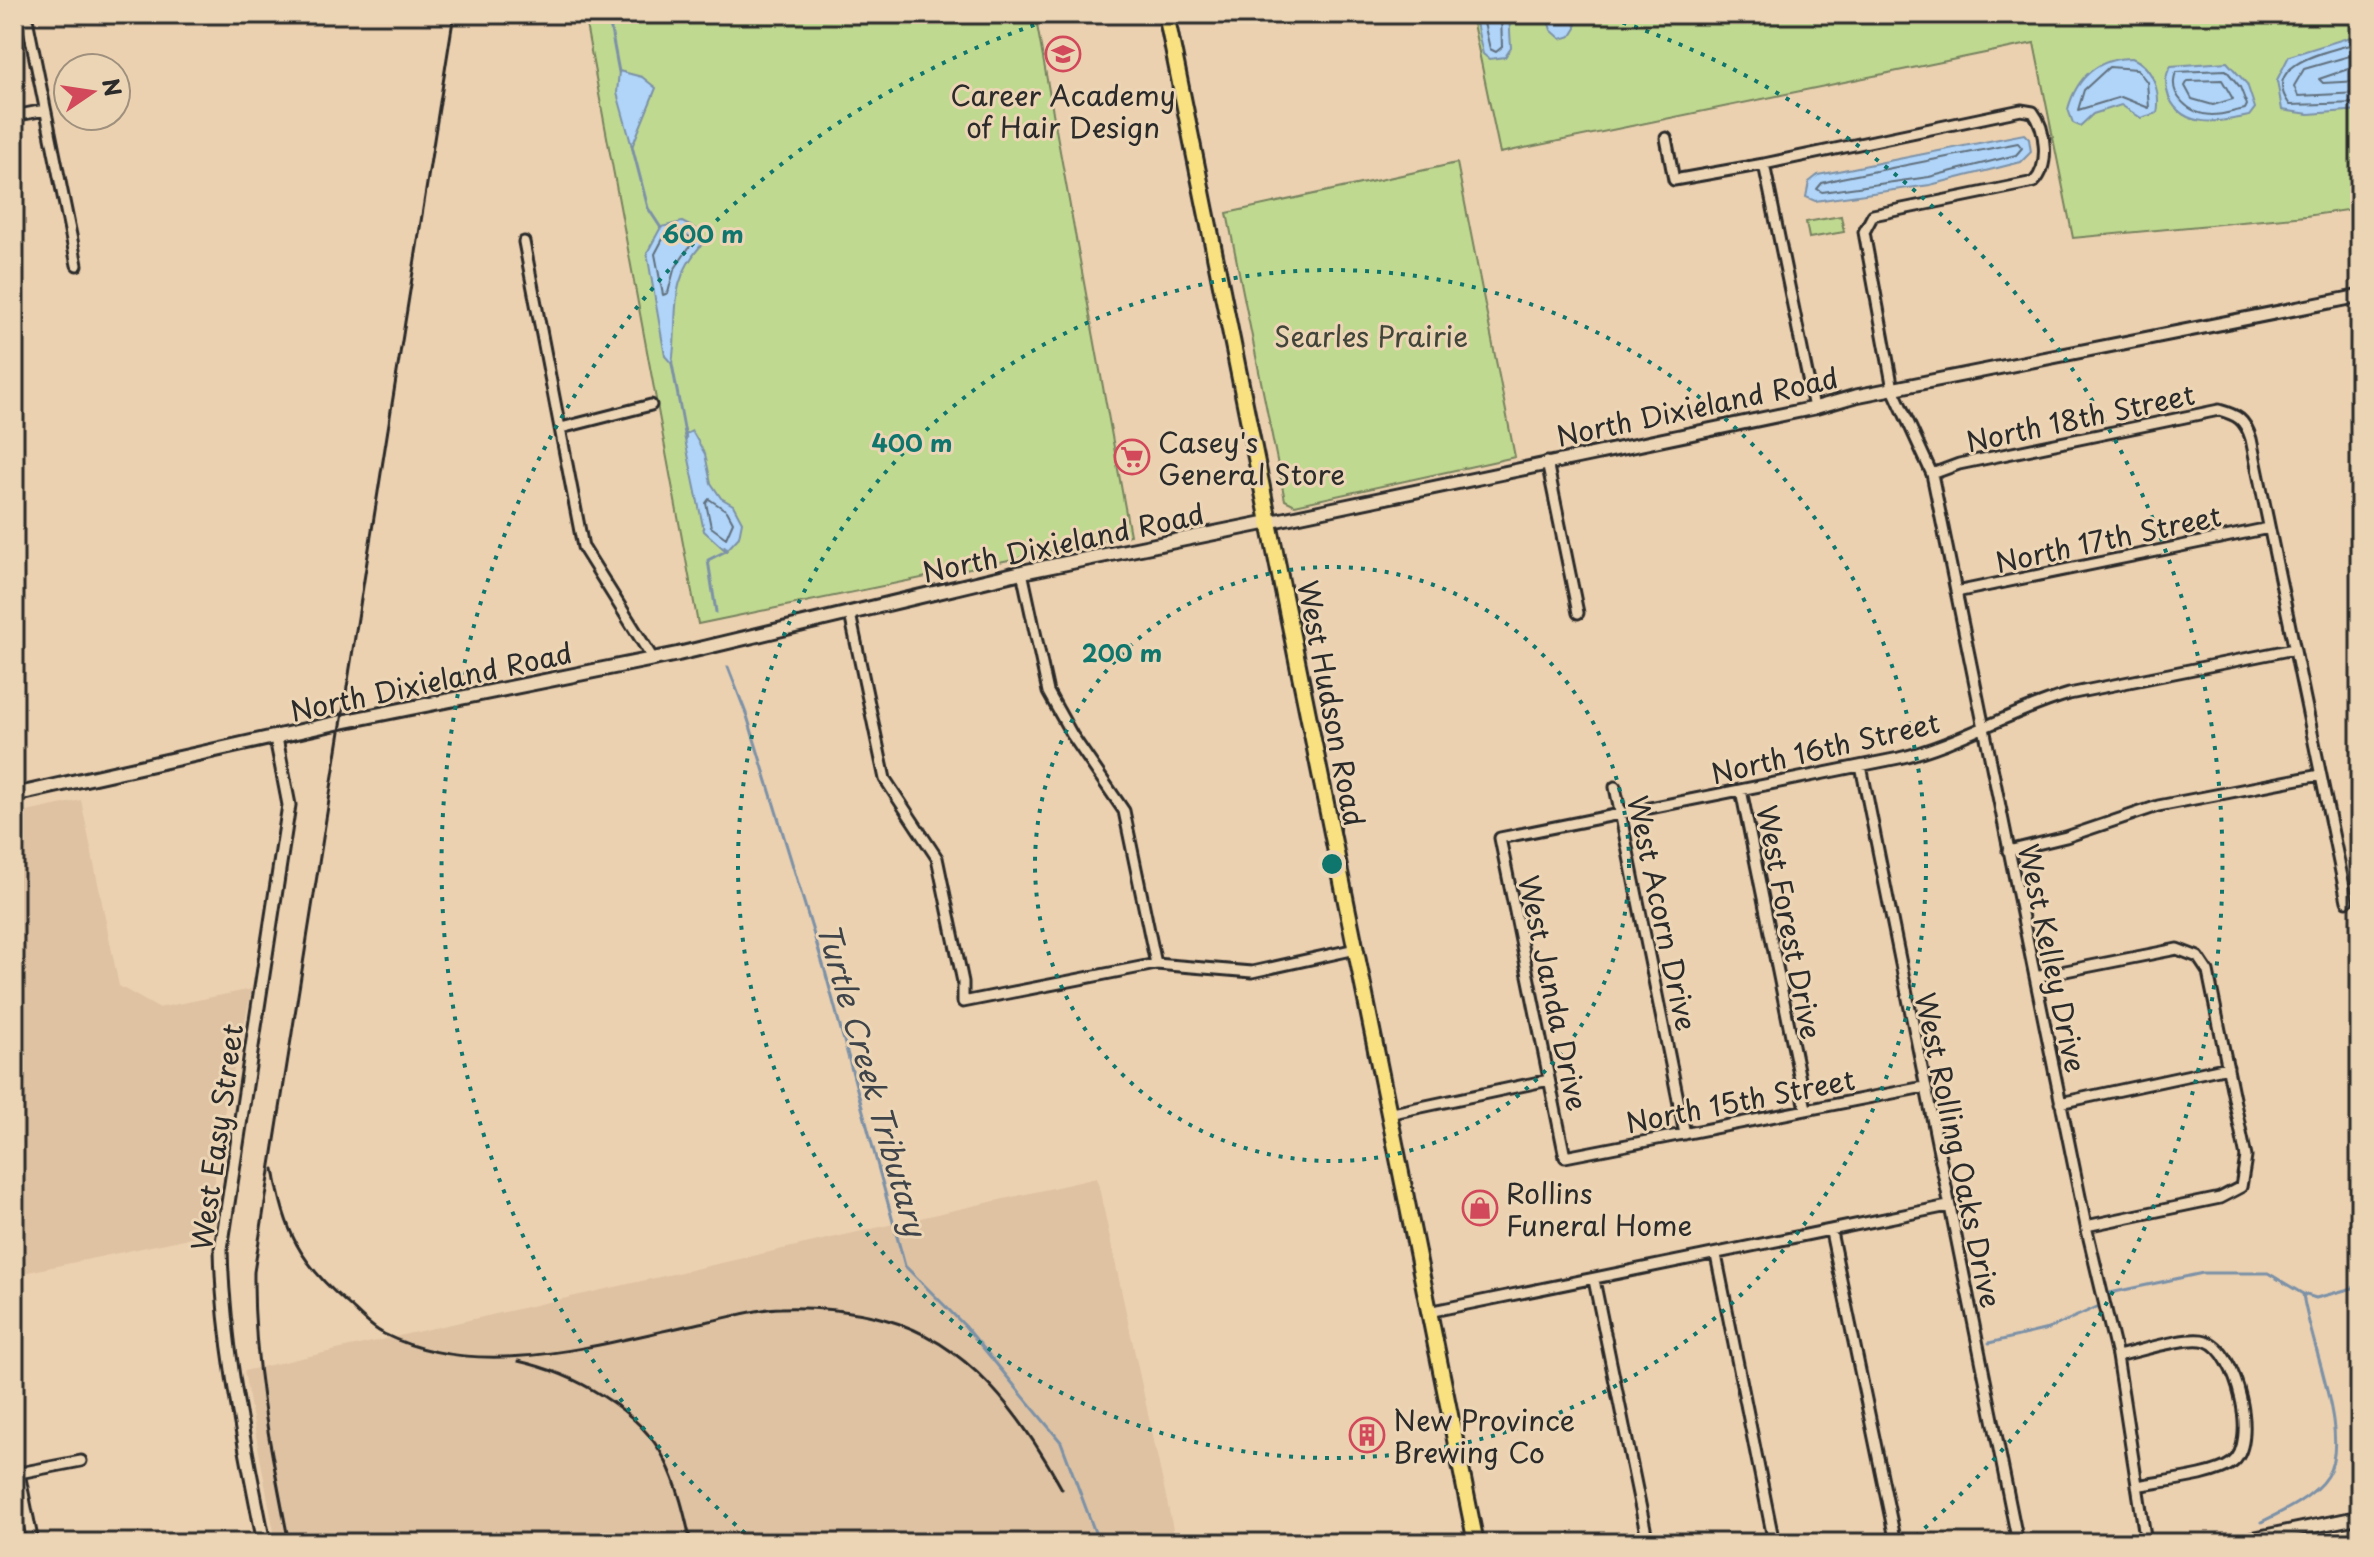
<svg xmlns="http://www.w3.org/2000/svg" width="2374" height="1557" font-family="'Playpen Sans',sans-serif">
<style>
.built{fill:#dec2a2}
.green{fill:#c0d990;stroke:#76825e;stroke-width:2}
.water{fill:#b0d5f9;stroke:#7b91a7;stroke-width:2}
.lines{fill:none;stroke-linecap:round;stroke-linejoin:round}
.shore{stroke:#606f7d;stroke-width:2}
.stream{stroke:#7b91a7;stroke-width:3}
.minor-casing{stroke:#2b2b2b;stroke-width:15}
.tertiary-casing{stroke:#2b2b2b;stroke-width:17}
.secondary-casing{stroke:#2b2b2b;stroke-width:18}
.trunk-casing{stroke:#2b2b2b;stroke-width:20}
.minor{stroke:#ecd5b5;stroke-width:9}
.tertiary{stroke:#ecd5b5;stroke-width:11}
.secondary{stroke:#ecd5b5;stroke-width:12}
.trunk{stroke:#f9e181;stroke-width:14}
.rail{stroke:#2b2b2b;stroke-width:3}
.ring{fill:none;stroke:#0f766e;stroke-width:4;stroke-dasharray:4 8}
.labels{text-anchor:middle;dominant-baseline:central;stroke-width:6;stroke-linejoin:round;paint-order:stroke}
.poi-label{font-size:28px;fill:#2b2b2b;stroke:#ecd5b5;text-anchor:start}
.park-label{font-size:28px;fill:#41453a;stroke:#ecd5b5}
.street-label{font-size:28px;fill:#2b2b2b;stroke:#ecd5b5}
.water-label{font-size:30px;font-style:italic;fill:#3f444a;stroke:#ecd5b5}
.centre{fill:#0f766e;stroke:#ecd5b5;stroke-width:4}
.ring-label{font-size:24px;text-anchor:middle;font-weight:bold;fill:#0f766e;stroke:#ecd5b5;stroke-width:6;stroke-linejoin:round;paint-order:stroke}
</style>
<rect width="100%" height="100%" fill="#ecd1b0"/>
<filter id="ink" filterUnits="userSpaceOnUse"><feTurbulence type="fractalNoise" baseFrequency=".0125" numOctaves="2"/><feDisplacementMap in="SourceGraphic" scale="16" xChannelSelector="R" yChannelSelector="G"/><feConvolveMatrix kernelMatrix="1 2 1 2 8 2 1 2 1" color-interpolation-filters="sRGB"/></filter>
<g filter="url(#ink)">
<!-- built -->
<path class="built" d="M81 800 119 986 158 1008 252 989 216 1149 213 1233 14 1275V815Z
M1097 1178 1176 1543H276L244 1371Z"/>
<!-- green -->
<path class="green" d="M584 14H1035L1130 535 698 624Z
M1471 14H2360V208L2306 216 2073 238 2034 43 1500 153Z
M1457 163 1515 457 1295 505 1285 500 1227 213Z
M1841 216 1844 232 1809 238 1806 222Z"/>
<!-- water -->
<path class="water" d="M1474 14H1509L1511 48 1505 57 1489 59 1483 54Z
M1546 14H1575L1576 28 1571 36 1561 39 1551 30Z
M2360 34V110L2309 114 2282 110 2277 80 2289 56Z
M2132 58C2153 66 2161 93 2157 113L2141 118 2121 105 2093 114 2080 126 2073 123 2068 109C2077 76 2099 58 2132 58Z
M2227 62 2247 84 2255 108 2249 116C2222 122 2183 130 2169 97 2165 86 2164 76 2171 66Z
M619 71 642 77 656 88 632 147 617 93Z
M2024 134 2029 139 2031 152 2021 162 1930 185 1815 201 1806 197 1809 182 1818 175Z
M682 222 698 230 705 241C665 283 680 313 672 364L665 356 647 253 661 227Z
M692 431 705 454 711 483 721 498 733 505 742 522 739 537 726 551 704 531 684 435Z"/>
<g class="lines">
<!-- shore -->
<path class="shore" d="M1482 14 1490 49 1496 52 1502 47 1501 14
M2360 42C2335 50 2257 62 2290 105L2360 103
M2360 53 2304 69 2294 86 2298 96 2360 93
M2360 65 2319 79 2323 83 2360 81
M2109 67 2137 69 2147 82 2149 108 2121 97 2078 110 2084 90Z
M2226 70 2240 87 2247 105 2245 109C2234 111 2223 115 2212 115 2190 115 2167 95 2176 72Z
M2222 80 2233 99 2213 105 2192 99 2185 86 2188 81Z
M2018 143 2022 148 2016 155 1929 177 1822 192 1817 189 1822 183 1841 178Z
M681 231 694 240 674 270 668 293 663 295 655 254 665 235Z
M709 499 727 511 733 522 726 538 711 527 706 503Z"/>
<!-- stream -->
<path class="stream" d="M608 14 619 72
M632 146 648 208 661 228
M672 364 686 439
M716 612 708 560 726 551 725 547
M728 667 747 716 825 971 905 1266 965 1326 1061 1442 1099 1543
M2110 1293 2203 1273H2268L2303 1294 2316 1298 2360 1286
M1989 1343 2048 1329 2097 1307
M2261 1522C2282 1512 2314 1497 2327 1476 2352 1437 2309 1341 2303 1294"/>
<!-- minor casing -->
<g class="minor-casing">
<path id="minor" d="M26 14 77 265
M14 116 45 110
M1666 138 1674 180 1764 164 2021 110 2033 112C2046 129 2050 166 2034 182L1873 215 1864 232 1893 389 1932 474 2086 1226 2117 1356 2146 1543
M1764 164 1814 408
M524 242 583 547 653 659
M561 428 651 405
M1547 462 1578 613
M1932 474 1959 464 2219 410C2237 415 2245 419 2251 439L2347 901
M1022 572 1048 692 1072 735 1124 811 1156 964
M1956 592 2269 528
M850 614 885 779 937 858 963 982V1002L1156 964 1252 972 1356 949
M1861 766 2018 1543
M1615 787 1685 1134
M1741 790 1806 1109
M2008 851 2066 837 2158 806 2320 775
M2035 977 2177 949 2198 957 2208 972 2246 1157 2241 1187 2220 1198 2086 1226
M1924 1087 1565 1157 1500 838 1899 758C1959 744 2010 711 2069 694L2294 649
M2060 1103 2228 1067
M1388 1114 1549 1080
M1831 1232 1896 1543
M1716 1255 1774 1543
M1594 1280 1648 1543
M1428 1312 1948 1206
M2117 1356C2137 1352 2188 1335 2206 1341 2237 1351 2259 1443 2232 1463 2213 1477 2161 1481 2137 1486
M19 1473 33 1543
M14 1474 81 1461"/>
</g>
<!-- tertiary casing -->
<g class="tertiary-casing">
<path id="tertiary" d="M1269 522 1814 408 1856 396 2360 296
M264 1543C245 1445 223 1348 221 1249L289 805 276 738
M2231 1543 2360 1517"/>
</g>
<!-- secondary casing -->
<g class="secondary-casing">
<path id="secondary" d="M14 795 341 722 678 654 1022 572 1269 522"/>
</g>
<!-- trunk casing -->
<g class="trunk-casing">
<path id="trunk" d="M1166 14 1476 1543"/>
</g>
<!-- minor -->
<use href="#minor" class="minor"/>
<!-- tertiary -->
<use href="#tertiary" class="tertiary"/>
<!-- secondary -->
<use href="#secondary" class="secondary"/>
<!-- trunk -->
<use href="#trunk" class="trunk"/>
<!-- rail -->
<path class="rail" d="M274 1169C284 1231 300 1263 347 1303 358 1313 370 1327 384 1334 485 1384 606 1341 710 1321 733 1317 758 1308 781 1308 813 1307 853 1310 884 1319 969 1342 1022 1416 1062 1489
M518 1361C572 1373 639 1408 665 1460 678 1485 685 1516 691 1543
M289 1543C271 1452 253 1365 254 1272L454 14"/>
</g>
</g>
<!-- distance rings -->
<g class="ring">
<circle cx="1332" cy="864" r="297"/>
<circle cx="1332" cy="864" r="594"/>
<path d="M754 1541A890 890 0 0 1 1064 15M1600 15A890 890 0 0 1 1910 1541"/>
</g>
<!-- icons -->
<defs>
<g id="school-ring" transform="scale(1.8)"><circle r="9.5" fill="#ecd5b5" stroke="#d1495b" stroke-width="1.5"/><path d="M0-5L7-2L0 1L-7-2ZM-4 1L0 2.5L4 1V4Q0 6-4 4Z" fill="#d1495b"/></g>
<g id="supermarket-ring" transform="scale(1.8)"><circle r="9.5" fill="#ecd5b5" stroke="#d1495b" stroke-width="1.5"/><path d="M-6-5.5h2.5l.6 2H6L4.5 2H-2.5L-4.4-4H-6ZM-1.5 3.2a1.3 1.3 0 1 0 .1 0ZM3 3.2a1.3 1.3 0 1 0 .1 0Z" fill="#d1495b"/></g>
<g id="shop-ring" transform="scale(1.8)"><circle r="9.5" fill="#ecd5b5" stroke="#d1495b" stroke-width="1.5"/><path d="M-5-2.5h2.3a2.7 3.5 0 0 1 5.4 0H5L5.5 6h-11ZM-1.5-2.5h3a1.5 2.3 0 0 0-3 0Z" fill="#d1495b"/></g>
<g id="building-ring" transform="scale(1.8)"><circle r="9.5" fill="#ecd5b5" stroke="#d1495b" stroke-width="1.5"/><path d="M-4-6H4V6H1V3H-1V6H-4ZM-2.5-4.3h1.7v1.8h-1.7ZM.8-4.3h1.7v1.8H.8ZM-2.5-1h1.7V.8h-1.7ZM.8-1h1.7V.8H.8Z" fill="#d1495b"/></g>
</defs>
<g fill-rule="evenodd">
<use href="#school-ring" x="1063" y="54"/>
<use href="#supermarket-ring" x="1132" y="457"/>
<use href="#shop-ring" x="1480" y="1208"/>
<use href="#building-ring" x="1367" y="1435"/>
</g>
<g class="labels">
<!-- poi labels -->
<g class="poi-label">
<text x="1063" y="94" text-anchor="middle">Career Academy<tspan x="1063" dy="32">of Hair Design</tspan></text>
<text x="1158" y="441">Casey's<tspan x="1158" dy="32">General Store</tspan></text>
<text x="1506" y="1192">Rollins<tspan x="1506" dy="32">Funeral Home</tspan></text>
<text x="1393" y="1419">New Province<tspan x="1393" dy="32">Brewing Co</tspan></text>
</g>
<!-- park labels -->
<g class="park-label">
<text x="1371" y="335">Searles Prairie</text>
</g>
<!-- street labels -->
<g class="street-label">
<text transform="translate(1697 406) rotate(-12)">North Dixieland Road</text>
<text transform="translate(2080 417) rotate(-12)">North 18th Street</text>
<text transform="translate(2108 538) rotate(-12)">North 17th Street</text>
<text transform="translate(1063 542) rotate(-12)">North Dixieland Road</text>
<text transform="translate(431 681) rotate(-12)">North Dixieland Road</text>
<text transform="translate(1332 703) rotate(79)">West Hudson Road</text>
<text transform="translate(1825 747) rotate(-13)">North 16th Street</text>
<text transform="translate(1663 913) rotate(78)">West Acorn Drive</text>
<text transform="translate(1790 922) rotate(79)">West Forest Drive</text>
<text transform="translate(2053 958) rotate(78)">West Kelley Drive</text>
<text transform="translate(1554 993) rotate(78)">West Janda Drive</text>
<text transform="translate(1740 1100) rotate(-11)">North 15th Street</text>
<text transform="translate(216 1137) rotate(-82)">West Easy Street</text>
<text transform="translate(1959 1150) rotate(78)">West Rolling Oaks Drive</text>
</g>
<!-- water labels -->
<g class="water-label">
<text transform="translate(873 1079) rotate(74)">Turtle Creek Tributary</text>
</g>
</g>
<circle cx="1332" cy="864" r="12" class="centre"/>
<g class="ring-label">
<text x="703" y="243">600 m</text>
<text x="912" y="452">400 m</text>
<text x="1122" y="662">200 m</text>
</g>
<!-- margin -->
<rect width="2374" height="1557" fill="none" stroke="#ecd5b5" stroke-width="48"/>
<rect x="24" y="24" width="2326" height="1509" fill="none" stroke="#2b2b2b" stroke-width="3" filter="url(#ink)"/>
<!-- north arrow -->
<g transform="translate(92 92) rotate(77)"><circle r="38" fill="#ecd5b5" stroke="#9f917e" stroke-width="2"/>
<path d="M0-6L14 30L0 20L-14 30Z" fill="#d1495b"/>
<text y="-12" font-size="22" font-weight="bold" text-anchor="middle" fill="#2b2b2b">N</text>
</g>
</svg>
